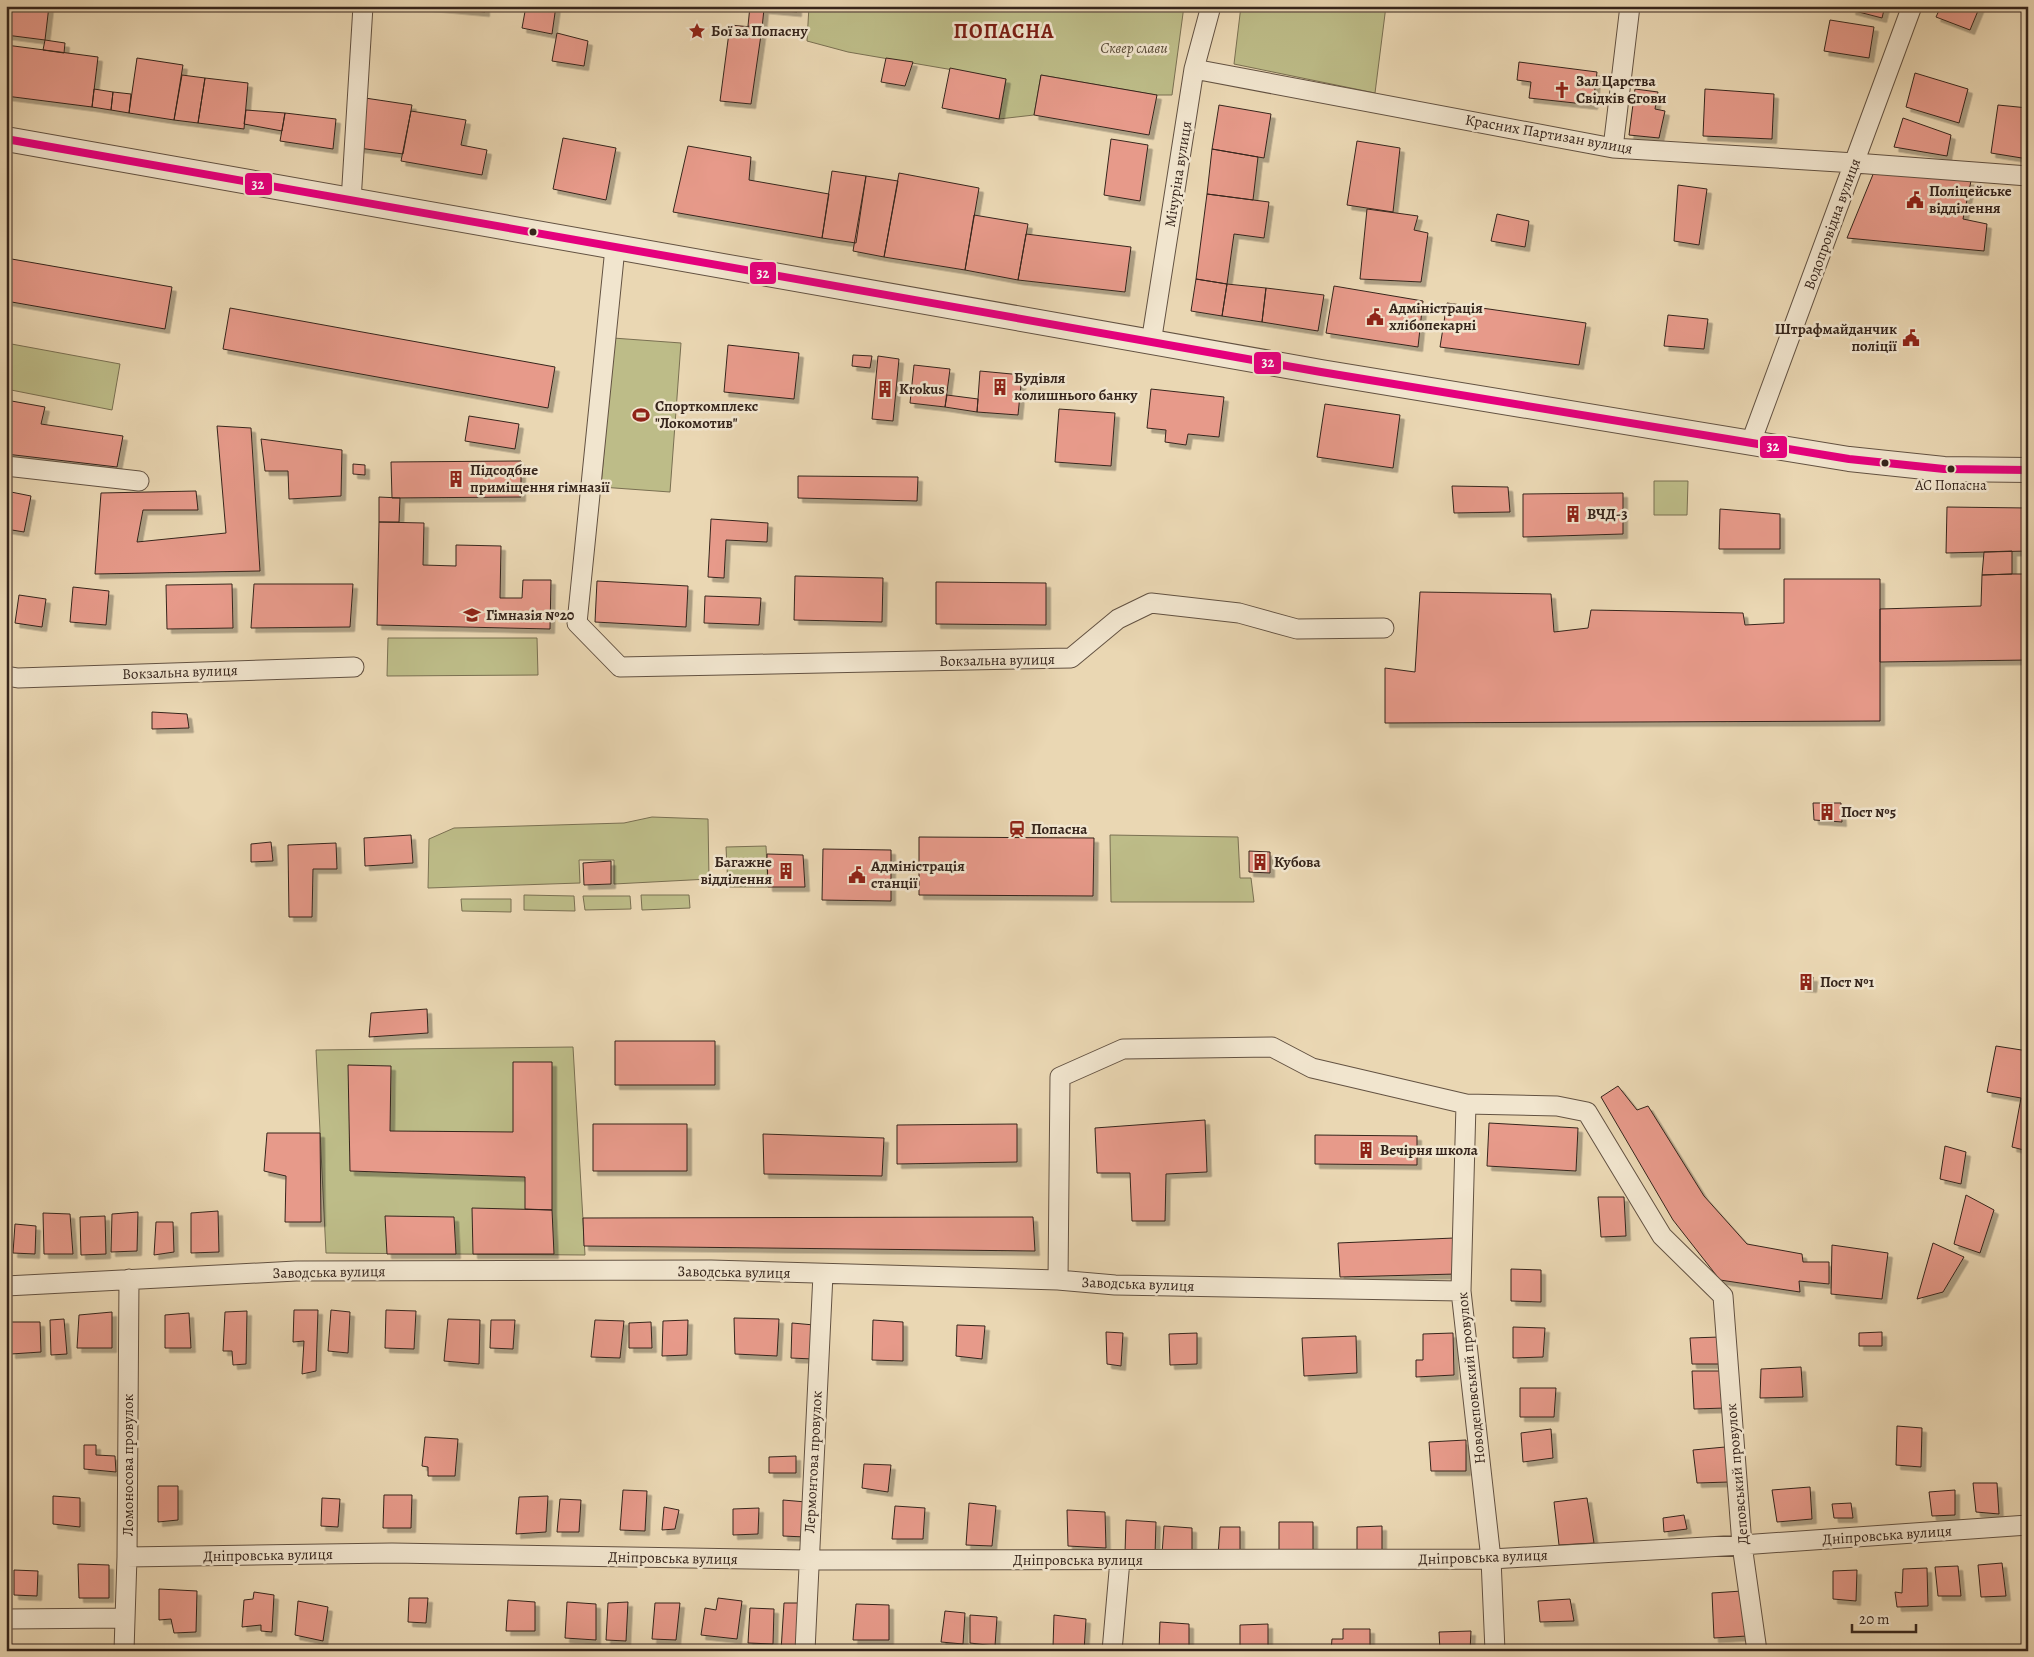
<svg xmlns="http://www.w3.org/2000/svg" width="2034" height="1657" font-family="Alegreya,serif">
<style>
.green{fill:#bdbc88;stroke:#7a7052}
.building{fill:#e79a8a;stroke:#36251c;filter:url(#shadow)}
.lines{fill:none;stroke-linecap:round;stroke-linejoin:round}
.minor-casing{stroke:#635242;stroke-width:21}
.tertiary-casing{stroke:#635242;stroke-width:26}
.minor{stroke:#f1e5ce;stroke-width:19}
.tertiary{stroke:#f1e5ce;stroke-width:24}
.bus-1-casing{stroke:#f1e5ce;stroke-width:11}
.bus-1{stroke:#e5007d;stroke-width:8}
.bus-dot{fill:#36251c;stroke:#f1e5ce;stroke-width:2}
.labels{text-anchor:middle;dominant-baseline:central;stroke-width:5;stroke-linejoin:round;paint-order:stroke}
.bus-label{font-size:14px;fill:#36251c;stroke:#f1e5ce}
.poi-label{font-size:15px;font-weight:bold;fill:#36251c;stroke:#f1e5ce;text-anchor:start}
.park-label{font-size:15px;font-style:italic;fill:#584b37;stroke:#f1e5ce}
.street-label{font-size:15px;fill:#36251c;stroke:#f1e5ce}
.district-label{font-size:20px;font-weight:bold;letter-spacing:1px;fill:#7a1f14;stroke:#f1e5ce}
.line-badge{stroke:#f1e5ce;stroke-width:2}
.badge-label{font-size:14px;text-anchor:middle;font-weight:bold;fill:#fff}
</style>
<defs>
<filter id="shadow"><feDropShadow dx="4.5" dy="4.5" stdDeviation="0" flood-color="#0004"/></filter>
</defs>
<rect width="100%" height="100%" fill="#ead7b3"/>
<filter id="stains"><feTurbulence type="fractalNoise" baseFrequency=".004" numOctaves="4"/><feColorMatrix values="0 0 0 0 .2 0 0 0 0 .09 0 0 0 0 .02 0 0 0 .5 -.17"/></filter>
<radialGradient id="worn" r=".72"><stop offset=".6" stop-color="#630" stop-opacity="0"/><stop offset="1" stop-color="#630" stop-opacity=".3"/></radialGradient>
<!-- green -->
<path class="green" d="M809 6H1184L1172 95H1156L1041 75 1034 115 999 119 1006 79 848 52 807 41Z
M1241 6H1386L1375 93 1234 64Z
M613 338 681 343 670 492 601 487Z
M6 343 120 364 112 410 6 389Z
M1654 481H1688L1687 515H1654Z
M388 638H537L538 675 387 676Z
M652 817 708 819 709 879 614 884V860H579L580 883 428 888 429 839 454 828 624 823Z
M1110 835 1238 837 1240 878H1251L1254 902H1111Z
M766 846 768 887H728L726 847Z
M524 895 574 896 575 911 524 910Z
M641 895H689L690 908 642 910Z
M583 896H630L631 909 585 910Z
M461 899H511V912L462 911Z
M573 1047 585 1255 326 1253 316 1050Z"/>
<!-- building -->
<path class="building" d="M10 6H49L45 40 6 35Z
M421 6H485V12Z
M526 6H556L552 34 522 28Z
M750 6H797V12L764 9 762 28 748 26Z
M1852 6H1885L1882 18 1851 10Z
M1941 6H1980L1970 30 1936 17Z
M1830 20 1874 27 1869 58 1824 51Z
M730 25 762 28 751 104 720 101Z
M557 33 588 41 584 66 552 61Z
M45 40 65 43 64 53 43 50Z
M6 45 98 57 92 107 6 96Z
M137 58 183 65 174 120 129 113Z
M886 58 913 62 905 86 881 82Z
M1519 62 1597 72 1593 105 1529 98 1531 82 1517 80Z
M950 68 1006 79 999 119 942 108Z
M1915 73 1968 89 1959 123 1906 107Z
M182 75 205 78 198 123 174 120Z
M1041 75 1157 95 1149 135 1034 115Z
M205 78 248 83 244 129 198 123Z
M94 89 113 92 111 110 92 107Z
M1635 89 1658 92 1655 109 1665 111 1659 138 1629 135Z
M1705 89 1774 94 1772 139 1703 136Z
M113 92 131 94 129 113 111 110Z
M365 98 412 105 403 154 359 148Z
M1219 105 1271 114 1264 158 1212 149Z
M1998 105 2028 108V159L1991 153Z
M246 110 285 113 282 131 244 124Z
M411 111 466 120 461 145 487 150 482 175 401 161Z
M285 113 336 119 333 149 280 141Z
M1903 118 1951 135 1947 156 1894 147Z
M563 138 616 148 606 200 553 189Z
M1111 139 1148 145 1140 201 1104 195Z
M1357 141 1400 148 1393 212 1347 205Z
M688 146 751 157 749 180 829 194 822 238 673 212Z
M1212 149 1258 157 1253 200 1207 194Z
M832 171 866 176 856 243 822 238Z
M1874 172 1971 181 1963 219 1987 224 1984 251 1847 238Z
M899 173 979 188 965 270 884 257Z
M866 176 898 181 884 257 853 251Z
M1678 185 1707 189 1699 245 1674 241Z
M1207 194 1269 202 1264 238 1234 234 1227 284 1196 279Z
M1367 209 1418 216 1414 230 1428 233 1421 282 1360 279Z
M1497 214 1529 221 1525 247 1491 241Z
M974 215 1028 224 1018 280 965 270Z
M1026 234 1131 247 1125 292 1018 280Z
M6 258 172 287 165 329 6 301Z
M1196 279 1227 284 1222 316 1191 311Z
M1227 284 1266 288 1262 322 1222 316Z
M1334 286 1423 301 1418 347 1326 333Z
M1266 288 1324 295 1318 331 1262 322Z
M1447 303 1586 323 1579 365 1440 347Z
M230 308 555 367 548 408 223 349Z
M1668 315 1708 319 1704 349 1664 346Z
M728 345 799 353 794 399 724 392Z
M853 355 872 356 870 368 852 366Z
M878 356 899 359 893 421 872 419Z
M914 365 950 369 945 407 910 403Z
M980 371 1022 375 1018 415 977 412Z
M1151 389 1224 397 1219 437 1188 434 1186 445 1165 442 1166 430 1147 428Z
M947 395 978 399 977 412 945 407Z
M6 400 45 407 41 424 123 436 117 467 6 454Z
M1325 404 1400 415 1393 468 1317 457Z
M1059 409 1115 413 1111 466 1055 462Z
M469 416 519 424 515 449 465 441Z
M217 426 251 428 260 571 95 574 101 493 196 491 198 510H143L137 542 226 533Z
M261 439 342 450 341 496 289 499 288 471H265Z
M521 461V497L392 498 391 462Z
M353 464 365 465V475L353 474Z
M798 476 918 477 917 501 798 498Z
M1452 486 1508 487 1510 512 1454 513Z
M11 492 31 496 24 532 6 529V516Z
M1623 493V534L1523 537V494Z
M379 497 400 498 399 522H379Z
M1947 507 2028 508V551L1946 553Z
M1720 509 1780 514V549H1719Z
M711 519 768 523 767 542 726 540 724 578 708 577Z
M379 522 424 523 423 565 456 566V545L501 546 500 598H522L523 580H551L550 629 377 625Z
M2012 551V574L1982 575 1984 552Z
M2012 574H2028V660L1880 662V609L1981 606 1982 575Z
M795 576 883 578 882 622 794 620Z
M1784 579H1880V721L1385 723V668L1415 672 1420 592 1551 594 1554 632 1588 628 1591 610 1743 613 1745 625 1784 623Z
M597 581 688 586 686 627 595 622Z
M936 582 1046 583V625L936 624Z
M232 584 233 628 167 629 166 585Z
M254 584H353L350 627 251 628Z
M73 587 109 591 106 625 70 622Z
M19 595 46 599 42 627 15 623Z
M705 596 761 598 759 625 704 623Z
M152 712 187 714 189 728 152 729Z
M1813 803H1841L1842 822 1814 820Z
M411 835 413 863 365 866 364 838Z
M919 837 1094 838 1093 896 919 895Z
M271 842 273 861 251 862V844Z
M336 843 337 869H313L312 917H289L288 845Z
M823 849 891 850V901L822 900Z
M1249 851 1270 852V873L1249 872Z
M767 854 803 855 805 887H768Z
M611 861V884L584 885 583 863Z
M1801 977H1813L1812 988 1800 987Z
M427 1009 428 1033 369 1037 371 1013Z
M615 1041H715V1085H615Z
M1996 1046 2028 1051V1151L2012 1147 2021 1098 1987 1092Z
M513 1062H552V1210L525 1209V1177L350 1171 348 1065 391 1066 390 1131 513 1132Z
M1618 1086 1637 1110 1648 1106 1704 1196 1747 1244 1802 1254 1803 1262H1829V1284L1799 1281 1800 1292 1720 1280 1673 1220 1601 1097Z
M1205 1120 1207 1172 1166 1174 1165 1221H1132L1130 1173H1097L1095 1128Z
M1489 1123 1578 1128 1576 1171 1487 1166Z
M593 1124H687V1171H593Z
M1017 1124V1162L897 1164V1125Z
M267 1133H320L321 1222H285L286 1176 264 1171Z
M763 1134 884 1138 882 1176 764 1174Z
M1315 1135 1417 1136V1165L1315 1164Z
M1945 1146 1966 1152 1961 1184 1940 1179Z
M1966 1195 1994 1210 1980 1253 1954 1244Z
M1598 1197H1624L1626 1236 1601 1237Z
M472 1208 552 1210 554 1254H473Z
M218 1211 219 1252 191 1253V1213Z
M138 1212 137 1251 111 1252 112 1214Z
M43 1213 70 1214 73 1254H44Z
M105 1216 106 1254 81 1255 80 1217Z
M385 1216 454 1217 456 1254H387Z
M1033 1217 1035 1251 584 1246 583 1218Z
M156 1222H173L174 1252 154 1255Z
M15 1224 36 1226 35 1254 13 1253Z
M1454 1238 1456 1274 1340 1277 1338 1243Z
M1933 1243 1964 1257 1943 1292 1917 1299Z
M1832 1245 1888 1253 1882 1299 1831 1294Z
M1511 1269 1541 1270V1302L1511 1301Z
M294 1310H318L316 1371 302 1374 304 1341 293 1342Z
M331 1310 350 1312 348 1353 328 1351Z
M386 1310 416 1311 414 1349 385 1348Z
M247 1311 246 1364 233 1365 232 1351H223L225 1312Z
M112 1312V1348H77L79 1315Z
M189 1313 191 1348H165V1315Z
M734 1318 779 1319 777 1356 735 1354Z
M64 1319 67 1354 51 1355 50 1320Z
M448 1319 480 1320 479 1364 444 1361Z
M491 1320H515L513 1349 490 1348Z
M595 1320 624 1321 620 1358 591 1357Z
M688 1320 687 1355 662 1356 663 1321Z
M873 1320 903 1322V1361L872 1360Z
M11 1322H40L41 1352 11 1354Z
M651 1322 652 1348H629V1323Z
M792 1323 814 1325 813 1359 791 1358Z
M957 1325 985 1326 982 1359 956 1356Z
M1513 1327 1545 1328 1543 1357 1513 1358Z
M1106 1332 1123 1333 1121 1366 1107 1364Z
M1882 1332V1346H1859V1333Z
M1197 1333V1364L1170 1365 1169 1334Z
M1453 1333 1454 1375 1416 1377V1360H1423V1334Z
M1356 1336 1357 1373 1304 1376 1302 1338Z
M1720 1337 1722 1364H1692L1690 1338Z
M1801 1367 1803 1397 1760 1398 1761 1369Z
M1692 1371H1722L1725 1408 1694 1409Z
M1520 1388H1556L1554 1417H1520Z
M1897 1426 1922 1428 1921 1467 1896 1465Z
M1551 1429 1553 1458 1523 1462 1521 1433Z
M425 1437 458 1439 455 1476H428V1467L422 1466Z
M1466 1440V1471H1431L1429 1442Z
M84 1445H96V1455L115 1456 116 1472 84 1469Z
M1725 1447 1729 1482 1697 1483 1693 1450Z
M796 1456V1473H769V1457Z
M864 1464 891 1465 888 1492 862 1488Z
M1973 1483H1997L1999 1514 1976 1512Z
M158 1486H178V1520L158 1522Z
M1810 1487 1812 1519 1777 1522 1772 1490Z
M623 1490 647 1491 645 1531 620 1530Z
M1955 1490V1515L1932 1516 1929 1492Z
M384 1495H412L411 1528H383Z
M53 1496 80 1498V1527L53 1524Z
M548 1496 546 1532 516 1534 519 1497Z
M322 1498 340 1499 338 1527 321 1526Z
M1587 1498 1594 1543 1559 1545 1554 1502Z
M560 1499 581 1500 579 1532H557Z
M783 1500 806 1502 805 1537 783 1536Z
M969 1503 996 1506 992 1546 966 1545Z
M1851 1503 1853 1518H1834L1832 1504Z
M895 1506 925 1508 923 1539H892Z
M664 1507 679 1510 675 1529 662 1530Z
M759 1508 758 1534 733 1535V1509Z
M1067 1510 1105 1512 1106 1548 1068 1546Z
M1684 1515 1687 1529 1664 1532 1663 1518Z
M1126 1520 1156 1522 1155 1555 1125 1553Z
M1279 1522H1313V1556L1279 1557Z
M1164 1526 1192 1528V1555L1162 1554Z
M1382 1526V1554L1357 1555V1527Z
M1220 1527H1240V1555L1218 1556Z
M2002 1563 2006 1596 1981 1597 1978 1565Z
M78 1564 109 1565V1598H79Z
M1958 1566 1961 1596H1938L1935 1567Z
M1927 1568 1928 1606 1897 1607 1895 1592 1902 1593 1903 1569Z
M14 1570 38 1571 37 1596 14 1595Z
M1857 1570 1856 1601 1833 1599V1571Z
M159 1589 197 1591 196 1632 174 1633 171 1619 159 1620Z
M1742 1591 1747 1636 1714 1638 1712 1593Z
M254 1592 274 1595 272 1632 261 1631V1625L242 1627 244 1600 253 1599Z
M409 1598H428L426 1623 408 1622Z
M718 1598 742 1601 737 1639 701 1635 705 1608 716 1610Z
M1570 1599 1574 1621 1540 1622 1538 1601Z
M508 1600 535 1602V1631H506Z
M298 1601 328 1607 323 1641 295 1635Z
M567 1602 596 1604V1640L565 1638Z
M628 1602 626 1641 606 1640 608 1603Z
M655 1603H680L676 1640 652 1639Z
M784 1603H801L800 1651H781Z
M856 1604 889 1605V1640H853Z
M750 1608 774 1609 773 1644 748 1643Z
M945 1611 965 1613 963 1644 941 1642Z
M970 1615 997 1617 995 1646 970 1643Z
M1054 1615 1086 1619 1084 1651 1053 1647Z
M1160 1622 1189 1624V1651H1159Z
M1268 1624V1651L1240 1650V1625Z
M1343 1629H1370V1651H1331L1332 1639H1343Z
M1471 1631 1470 1651H1440L1439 1632Z"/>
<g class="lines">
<!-- minor casing -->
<g class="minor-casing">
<path id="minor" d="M1194 69 1613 148 1855 163 2028 176
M1613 148 1630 6
M351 201 363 6
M615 248 577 623 620 667 1071 658 1118 619 1151 603 1239 613 1297 629 1384 628
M1151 343 1194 69 1211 6
M1751 442 1912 6
M6 466 139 481
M6 676 18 678 354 667
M1466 1104 1461 1291 1491 1559 1495 1651
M1058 1280 1060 1077 1123 1049 1272 1047 1312 1068 1466 1104 1557 1106 1587 1112 1662 1236 1723 1296 1742 1545 1757 1651
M6 1286 296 1271 711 1270 1058 1280 1115 1285 1461 1291
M127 1557 392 1553 808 1560 1491 1559 1742 1545 2028 1525
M6 1619 125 1618
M124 1651 127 1557 129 1279
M805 1651 823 1274
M1112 1651 1120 1560"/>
</g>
<!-- tertiary casing -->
<g class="tertiary-casing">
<path id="tertiary" d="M6 139 1321 372 1849 459 1944 469 2028 470"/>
</g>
<!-- minor -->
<use href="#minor" class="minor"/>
<!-- tertiary -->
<use href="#tertiary" class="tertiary"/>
<!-- bus-1 casing -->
<g class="bus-1-casing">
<path id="bus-1" d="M6 139 1321 372 1849 459 1944 469 2028 470"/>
</g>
<!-- bus-1 -->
<use href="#bus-1" class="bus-1"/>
</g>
<!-- icons -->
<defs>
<g id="sight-bare" transform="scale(1.35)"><path d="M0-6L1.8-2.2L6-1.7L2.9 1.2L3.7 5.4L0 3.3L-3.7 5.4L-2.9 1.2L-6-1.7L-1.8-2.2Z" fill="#8f2418" stroke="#f1e5ce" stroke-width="2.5" paint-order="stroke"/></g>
<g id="church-bare" transform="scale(1.35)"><path d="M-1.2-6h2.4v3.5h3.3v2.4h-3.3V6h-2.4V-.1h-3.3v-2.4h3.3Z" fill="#8f2418" stroke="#f1e5ce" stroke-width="2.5" paint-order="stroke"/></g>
<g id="civic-bare" transform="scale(1.35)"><path d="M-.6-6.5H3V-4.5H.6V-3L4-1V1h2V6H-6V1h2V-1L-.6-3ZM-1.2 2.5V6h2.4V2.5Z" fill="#8f2418" stroke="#f1e5ce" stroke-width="2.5" paint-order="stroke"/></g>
<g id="building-bare" transform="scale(1.35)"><path d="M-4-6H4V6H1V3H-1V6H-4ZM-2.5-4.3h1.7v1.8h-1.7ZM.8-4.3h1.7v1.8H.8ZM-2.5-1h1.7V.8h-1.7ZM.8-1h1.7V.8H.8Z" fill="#8f2418" stroke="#f1e5ce" stroke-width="2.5" paint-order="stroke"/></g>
<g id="stadium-bare" transform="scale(1.35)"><path d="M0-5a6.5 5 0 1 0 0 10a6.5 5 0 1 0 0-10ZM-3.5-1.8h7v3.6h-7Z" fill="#8f2418" stroke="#f1e5ce" stroke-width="2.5" paint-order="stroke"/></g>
<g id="school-bare" transform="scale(1.35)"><path d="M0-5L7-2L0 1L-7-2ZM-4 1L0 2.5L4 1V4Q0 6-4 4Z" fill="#8f2418" stroke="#f1e5ce" stroke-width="2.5" paint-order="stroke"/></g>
<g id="station-bare" transform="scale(1.35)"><path d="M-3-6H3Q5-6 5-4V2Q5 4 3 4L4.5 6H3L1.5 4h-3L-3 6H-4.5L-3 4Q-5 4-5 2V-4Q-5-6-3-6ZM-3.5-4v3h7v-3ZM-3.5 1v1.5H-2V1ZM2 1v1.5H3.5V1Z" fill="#8f2418" stroke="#f1e5ce" stroke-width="2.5" paint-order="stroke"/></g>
</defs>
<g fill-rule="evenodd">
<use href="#sight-bare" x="697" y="31"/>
<use href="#church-bare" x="1562" y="90"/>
<use href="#civic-bare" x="1915" y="200"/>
<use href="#civic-bare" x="1375" y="317"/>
<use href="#civic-bare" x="1911" y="338"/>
<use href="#building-bare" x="1000" y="387"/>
<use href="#building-bare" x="885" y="389"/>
<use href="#stadium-bare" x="641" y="415"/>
<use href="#building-bare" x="456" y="479"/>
<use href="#building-bare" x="1573" y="514"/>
<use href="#school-bare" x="472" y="615"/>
<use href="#building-bare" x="1827" y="812"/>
<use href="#station-bare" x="1017" y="829"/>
<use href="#building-bare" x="1260" y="862"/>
<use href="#building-bare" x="786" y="871"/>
<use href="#civic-bare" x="857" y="875"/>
<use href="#building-bare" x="1806" y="982"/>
<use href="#building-bare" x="1366" y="1150"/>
</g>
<!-- markers -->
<g class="bus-dot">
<circle cx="533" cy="232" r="4.5"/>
<circle cx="1885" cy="463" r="4.5"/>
<circle cx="1951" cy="469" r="4.5"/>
</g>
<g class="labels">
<!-- bus labels -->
<g class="bus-label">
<text x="1951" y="485">АС Попасна</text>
</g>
<!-- poi labels -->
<g class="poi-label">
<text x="711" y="31">Бої за Попасну</text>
<text x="1576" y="81">Зал Царства<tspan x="1576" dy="17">Свідків Єгови</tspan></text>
<text x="1929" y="191">Поліцейське<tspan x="1929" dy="17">відділення</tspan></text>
<text x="1389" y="308">Адміністрація<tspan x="1389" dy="17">хлібопекарні</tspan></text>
<text x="1897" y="329" text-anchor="end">Штрафмайданчик<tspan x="1897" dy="17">поліції</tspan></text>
<text x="1014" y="378">Будівля<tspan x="1014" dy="17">колишнього банку</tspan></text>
<text x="899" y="389">Krokus</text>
<text x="655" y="406">Спорткомплекс<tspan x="655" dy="17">"Локомотив"</tspan></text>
<text x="470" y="470">Підсодбне<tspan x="470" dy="17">приміщення гімназії</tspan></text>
<text x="1587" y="514">ВЧД-3</text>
<text x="486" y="615">Гімназія №20</text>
<text x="1841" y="812">Пост №5</text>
<text x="1031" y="829">Попасна</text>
<text x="772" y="862" text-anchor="end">Багажне<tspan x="772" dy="17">відділення</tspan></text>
<text x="1274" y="862">Кубова</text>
<text x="871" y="866">Адміністрація<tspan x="871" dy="17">станції</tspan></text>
<text x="1820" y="982">Пост №1</text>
<text x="1380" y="1150">Вечірня школа</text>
</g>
<!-- park labels -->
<g class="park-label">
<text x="1134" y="48">Сквер слави</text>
</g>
<!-- street labels -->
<g class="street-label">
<text transform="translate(1549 134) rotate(10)">Красних Партизан вулиця</text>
<text transform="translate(1178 174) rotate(-81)">Мічуріна вулиця</text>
<text transform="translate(1832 224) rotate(-70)">Водопровідна вулиця</text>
<text transform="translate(997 660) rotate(-1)">Вокзальна вулиця</text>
<text transform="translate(180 672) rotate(-2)">Вокзальна вулиця</text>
<text transform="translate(329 1272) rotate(-1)">Заводська вулиця</text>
<text transform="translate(734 1272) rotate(1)">Заводська вулиця</text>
<text transform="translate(1138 1284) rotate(2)">Заводська вулиця</text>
<text transform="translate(1471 1378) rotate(-96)">Новодеповський провулок</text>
<text transform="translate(813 1462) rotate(-87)">Лермонтова провулок</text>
<text transform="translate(128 1465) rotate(-90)">Ломоносова провулок</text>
<text transform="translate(1737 1474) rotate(-95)">Деповський провулок</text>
<text transform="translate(1887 1535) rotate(-4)">Дніпровська вулиця</text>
<text transform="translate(268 1555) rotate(-1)">Дніпровська вулиця</text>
<text transform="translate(1483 1557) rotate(-2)">Дніпровська вулиця</text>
<text transform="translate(673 1558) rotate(1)">Дніпровська вулиця</text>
<text x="1078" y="1560">Дніпровська вулиця</text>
</g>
<!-- district labels -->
<g class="district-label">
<text x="1004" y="31">ПОПАСНА</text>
</g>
</g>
<g class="line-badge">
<rect x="244" y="172" width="29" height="24" rx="5" fill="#e5007d"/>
<rect x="749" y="261" width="28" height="24" rx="5" fill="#e5007d"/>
<rect x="1253" y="351" width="29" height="24" rx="5" fill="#e5007d"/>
<rect x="1759" y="435" width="29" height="24" rx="5" fill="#e5007d"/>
</g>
<g class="badge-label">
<text x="258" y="189">32</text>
<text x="763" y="278">32</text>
<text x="1268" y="367">32</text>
<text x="1773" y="451">32</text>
</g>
<!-- margin -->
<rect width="2034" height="1657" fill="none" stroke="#ead7b3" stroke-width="25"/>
<rect x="8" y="8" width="2019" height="1642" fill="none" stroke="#36251c" stroke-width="2.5"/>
<rect x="12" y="12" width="2009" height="1632" fill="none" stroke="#36251c"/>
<!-- scale -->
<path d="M1852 1624v8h64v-8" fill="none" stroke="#36251c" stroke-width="2.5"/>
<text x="1859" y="1624" font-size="15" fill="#36251c" stroke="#f1e5ce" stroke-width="4" paint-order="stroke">20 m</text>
<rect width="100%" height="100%" filter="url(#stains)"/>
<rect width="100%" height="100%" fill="url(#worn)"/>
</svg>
